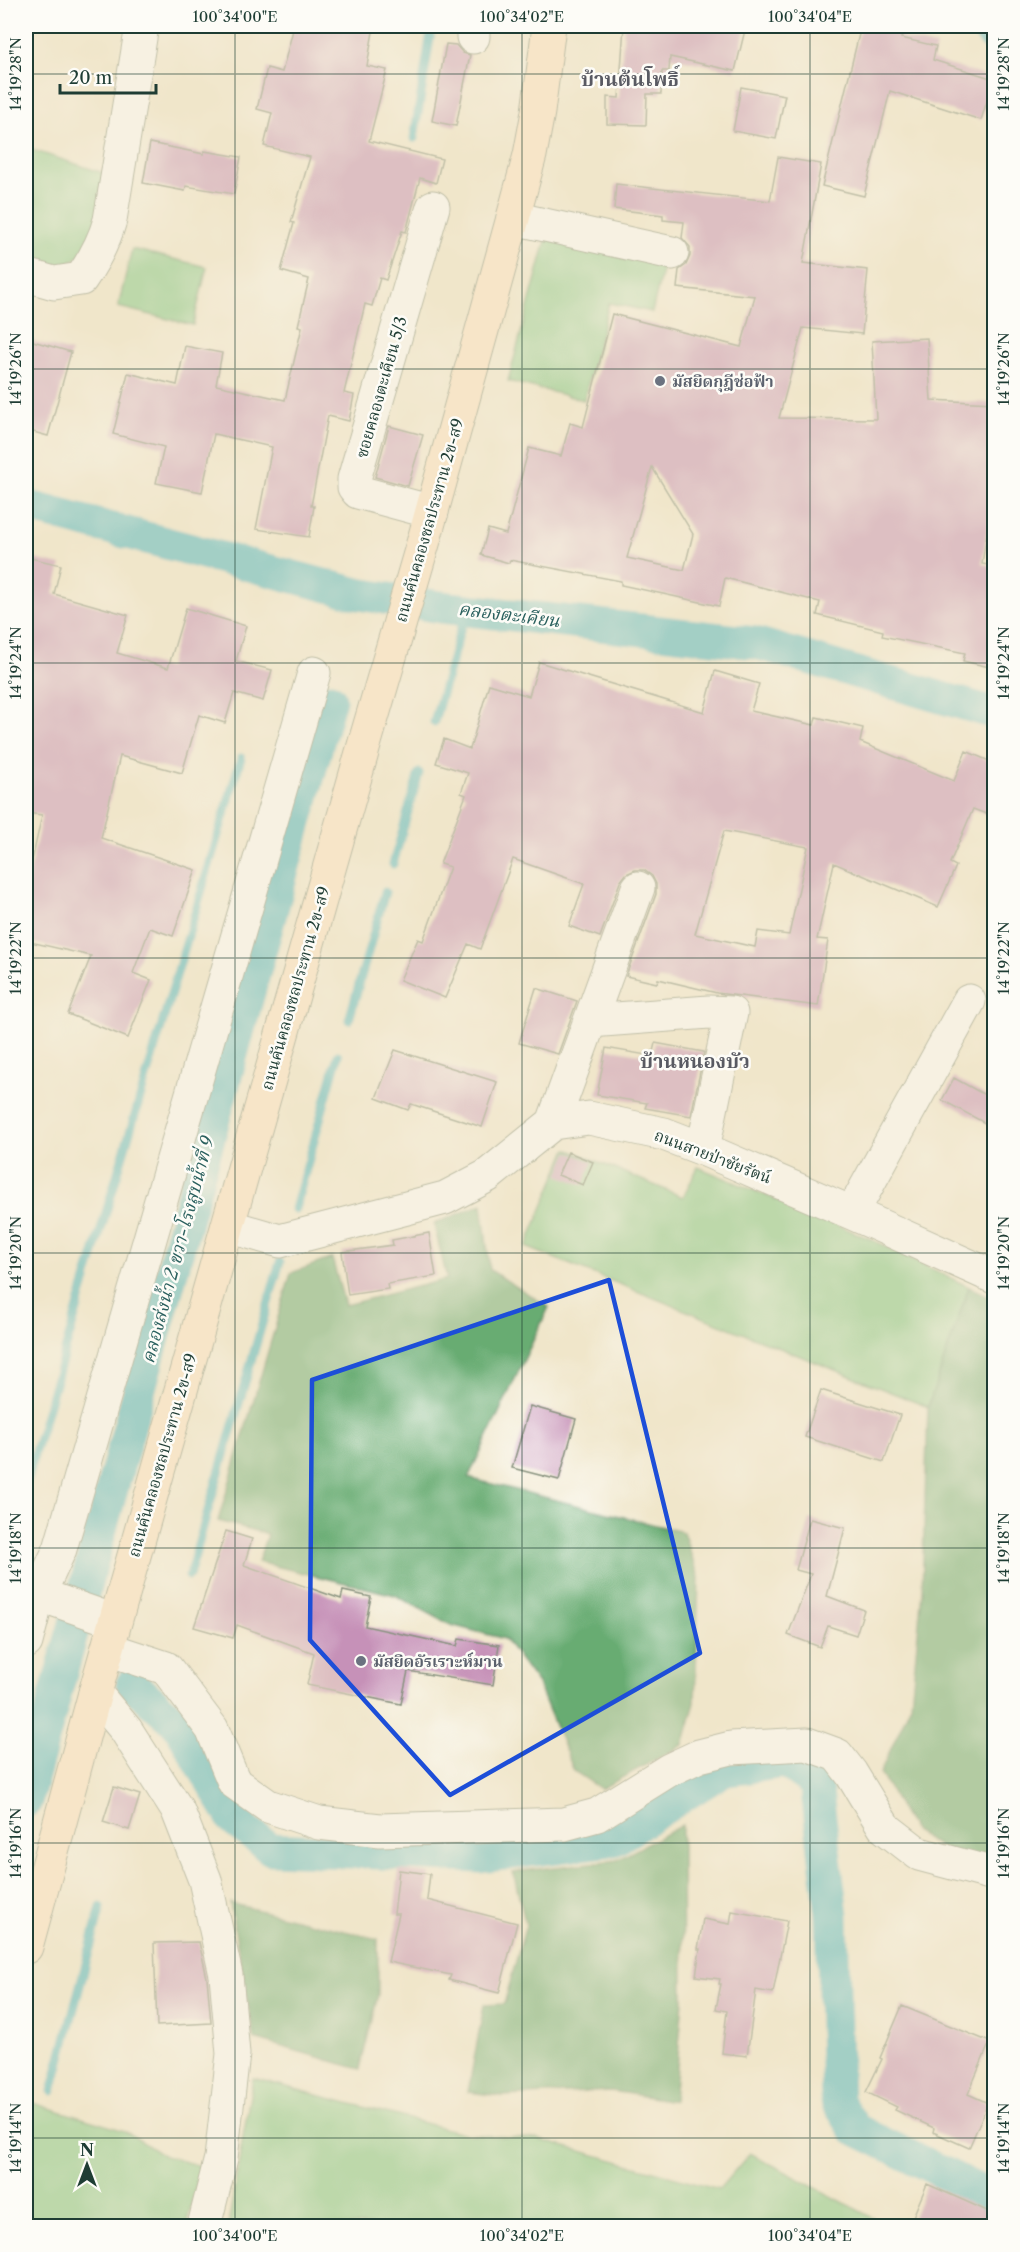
<svg xmlns="http://www.w3.org/2000/svg" width="1020" height="2252" font-family="'Libre Caslon Text','Noto Serif Thai',serif">
<style>
.green{fill:#7fc784;stroke:#4f825c;stroke-width:1.5}
.forest{fill:#67ac72;stroke:#437453;stroke-width:1.5}
.lines{fill:none;stroke-linecap:round;stroke-linejoin:round}
.stream{stroke:#44b3bf;stroke-width:9}
.canal{stroke:#44b3bf;stroke-width:33}
.building{fill:#c691b8;fill-rule:evenodd}
.street-casing{stroke:#88927f;stroke-width:35}
.secondary-casing{stroke:#88927f;stroke-width:35}
.street{stroke:#fff;stroke-width:33}
.secondary{stroke:#fee4c5;stroke-width:33}
.marked{fill:none;stroke:#1d4ed8;stroke-width:4.5;stroke-linejoin:round}
.ticks{fill:none;stroke:#1f3d34;stroke-width:1.5;stroke-opacity:0.45}
.worship-dot{fill:#6b7280;stroke:#fdfcf7;stroke-width:2}
.labels{text-anchor:middle;dominant-baseline:central;stroke-width:5;stroke-linejoin:round;paint-order:stroke}
.worship-label{font-size:16px;font-weight:bold;fill:#5b616d;stroke:#fdfcf7;text-anchor:start}
.street-label{font-size:16px;fill:#1f3d34;stroke:#fdfcf7}
.water-label{font-size:18px;font-style:italic;fill:#2a605e;stroke:#fdfcf7}
.quarter-label{font-size:20px;font-weight:bold;fill:#595a62;stroke:#fdfcf7}
.neatline{fill:none;stroke:#1f3d34;stroke-width:2}
.ticks-label{font-size:15px;text-anchor:middle;fill:#1f3d34}
</style>
<rect width="100%" height="100%" fill="#fdfcf7"/>
<filter id="ink" filterUnits="userSpaceOnUse"><feTurbulence type="fractalNoise" baseFrequency=".0167" numOctaves="2"/><feDisplacementMap in="SourceGraphic" scale="12" xChannelSelector="R" yChannelSelector="G"/><feConvolveMatrix kernelMatrix="1 2 1 2 8 2 1 2 1" color-interpolation-filters="sRGB"/></filter>
<filter id="wash" filterUnits="userSpaceOnUse"><feTurbulence type="fractalNoise" baseFrequency=".008" numOctaves="4" result="noise"/><feDisplacementMap in="SourceGraphic" scale="24" xChannelSelector="R" yChannelSelector="G"/><feGaussianBlur stdDeviation="1.35" result="paint"/><feColorMatrix in="noise" values="0 0 0 0 0 0 0 0 0 0 0 0 0 0 0 0 0 1.4 0 .05"/><feComposite in="paint" operator="in"/></filter>
<g filter="url(#wash)">
<rect width="100%" height="100%" fill="#f0e6ca"/>
<!-- green -->
<path class="green" d="M26 148 110 175C101 208 97 265 53 267 45 268 33 262 26 260Z
M547 237 664 263 652 312 609 303 584 400 508 381Z
M132 249 207 267 193 325 118 307Z
M567 1149 683 1197 698 1167 868 1238 969 1287 928 1407 526 1247Z
M253 2078 466 2134 537 2139 719 2189 750 2153 888 2226H228Z
M26 2101 125 2131 164 2156 201 2166 186 2226H26Z"/>
<!-- forest -->
<path class="forest" d="M482 1204 490 1270 549 1307 468 1478 683 1532 699 1577 695 1703 683 1745 601 1789 574 1771 538 1684 505 1639 451 1625 395 1595 258 1562 267 1534 218 1521 291 1273 332 1258 345 1305 447 1279 434 1224Z
M969 1287 994 1299V1862L943 1849 913 1830 880 1773 911 1704 922 1591 928 1407Z
M682 1825 683 2001 674 2101 611 2091 502 2096 468 2092 484 2005 504 2004 526 1925 513 1872 617 1860Z
M230 1903 378 1939V1995L360 2069 254 2039Z"/>
<g class="lines">
<!-- stream -->
<path class="stream" d="M414 138 432 26
M434 722 466 610
M393 864 419 773
M349 1020 385 892
M295 1209 338 1055
M26 1482 241 758
M189 1576 280 1262
M52 2091 101 1907"/>
<!-- canal -->
<path class="canal" d="M985 26 994 36
M26 506 358 594 441 607 756 643 994 713
M132 1684 178 1724 234 1821 271 1849 481 1857 614 1840 722 1771 785 1762 816 1784 832 1915 837 2101 855 2129 994 2198
M26 1801 330 699"/>
</g>
<g id="blocks">
<!-- building -->
<path class="building" d="M294 26H374L367 66 387 70 369 141 442 159 436 183 420 178 406 232 402 231 386 280 380 278 372 306 365 304 344 393 354 395 349 421 328 416 311 506H314L309 537 256 529 272 447 214 434 202 492 156 483 164 447 113 434 128 373 177 385 185 346 222 353 216 385 285 400 302 327 298 326 309 279 281 271 294 223 291 222 310 157 264 146 272 113 257 109 267 68 282 72Z
M624 26H746L735 71 670 57 669 71H662L661 94H647L646 125 607 124V97L619 98Z
M861 26H904L901 38 936 46 933 60 994 79 981 120 890 91 864 196 822 186Z
M446 44 456 45 463 53 470 55 456 126 432 121Z
M741 87 785 95 776 139 733 131Z
M150 143 204 154V151L241 157 234 194 186 186 185 191 143 183Z
M778 157 821 164 803 263 868 270 862 334 803 328 779 418 876 419 872 341 927 338 931 400 994 403V507H991L982 564 994 566V668L963 661 965 653 882 636 883 631 817 615 820 602 725 578 719 606 621 585V581L510 560 509 563 481 555 488 529 506 534 529 448 561 456 570 423 583 427 612 314 741 347 755 296 677 288 679 270 686 265 690 256V247L682 238 684 222 663 220V215L614 209 616 184 770 201ZM652 467 693 534 684 570 627 558Z
M26 339 71 352 48 436 26 430Z
M389 426 423 435 408 486 375 477Z
M26 557 61 565 54 594 128 615 117 653 168 668 186 608 246 626 236 661 272 670 263 701 234 693 225 723 199 715 182 773 120 756 101 838 196 870 173 936 150 928 133 973 151 980 128 1038 68 1014 91 956 26 941V888L42 815 26 813Z
M539 662 704 712 715 671 759 684 751 711 814 725 816 717 863 728 860 742 954 781 966 751 994 763V817L973 809 950 863 956 866 938 907 834 863 817 939 828 940 818 1006 717 993 658 979 657 983 626 976 656 894V884L652 876 644 870H635L626 874 620 882 600 937 569 926 584 884 513 859 480 949 468 944 445 998 400 980 418 939 423 941 450 867 440 864 466 795 461 793 468 773 436 763 444 739 470 749 489 684 529 696ZM724 831 808 847 789 935 758 931 755 947 695 934Z
M536 988 577 1001 558 1054 519 1043Z
M655 1043 704 1052 691 1116 645 1108 647 1103 597 1095 606 1048 652 1056Z
M395 1050 497 1082 482 1127 411 1104 408 1110 376 1098Z
M954 1078 994 1100V1128L942 1100Z
M568 1152 593 1162 583 1185 558 1175Z
M429 1233 436 1276 387 1284 388 1289 348 1295 342 1252 393 1245 392 1240Z
M821 1390 900 1415 884 1462 805 1437Z
M530 1406 576 1419 559 1480 512 1468Z
M810 1519 845 1528 827 1596 864 1610 856 1635 828 1626 820 1647 788 1635 811 1574 796 1570Z
M226 1531 252 1539 244 1565 341 1599 343 1591 371 1597 365 1626 457 1646 459 1639 499 1645 493 1685 408 1671 401 1704 307 1685 314 1653 237 1625 233 1638 194 1627Z
M114 1787 140 1795 129 1830 103 1822Z
M399 1870 430 1874 427 1900 517 1923 499 1993 449 1980 451 1975 388 1962 399 1914H394Z
M732 1911 787 1921 773 1993 756 1990 747 2056 722 2053 727 2011 716 2009 721 1984H719L720 1979 696 1976 700 1949H698L703 1919 730 1924Z
M199 1942 207 1978 211 2023 157 2026 154 1943Z
M902 2006 990 2042 968 2094 988 2103 969 2148 933 2132 934 2128 895 2110 897 2107 866 2092 882 2059 880 2058Z
M927 2184 994 2214V2226H909Z"/>
</g>
</g>
<g filter="url(#ink)">
<use href="#blocks" fill-opacity="0" stroke="#88927f" stroke-width="1.5"/>
<g class="lines">
<!-- street casing -->
<g class="street-casing">
<path id="street" d="M473 37V26
M513 218 672 253
M26 275 54 283 81 279C94 260 104 242 110 220L142 26
M432 512 358 492 354 487V479L433 207
M590 1021 709 1012 731 1013 703 1149
M553 1123 638 888
M852 1213 969 1001
M228 1226 280 1241 445 1198 487 1176 553 1123 589 1118 664 1134 703 1149 852 1213 994 1277
M26 1590 115 1621
M26 1642 38 1596 60 1549 314 673
M108 1649 166 1668 212 1729 234 1782 268 1806 319 1823 380 1830 564 1824 597 1815 669 1770 699 1756 731 1748 807 1744 837 1755 851 1773 884 1827 919 1854 994 1874
M95 1693 126 1730 178 1811 205 1880 226 1975 233 2054 221 2158 204 2226"/>
</g>
<!-- secondary casing -->
<g class="secondary-casing">
<path id="secondary" d="M26 1947 95 1693 365 742 424 540 513 218 530 155 538 112 549 26"/>
</g>
<!-- street -->
<use href="#street" class="street"/>
<!-- secondary -->
<use href="#secondary" class="secondary"/>
</g>
</g>
<!-- marked area -->
<path d="M0 0H1020V2252H0ZM609 1280 700 1653 450 1795 310 1640 312 1380Z" fill="#f0e6ca" fill-opacity=".55" fill-rule="evenodd"/>
<path class="marked" d="M609 1280 700 1653 450 1795 310 1640 312 1380Z"/>
<!-- ticks -->
<path class="ticks" d="M235 26V2226M522 26V2226M810 26V2226M26 74H994M26 369H994M26 663H994M26 958H994M26 1253H994M26 1548H994M26 1843H994M26 2138H994"/>
<!-- markers -->
<g class="worship-dot">
<circle cx="660" cy="381" r="6"/>
<circle cx="361" cy="1661" r="6"/>
</g>
<g class="labels">
<!-- worship labels -->
<g class="worship-label">
<text x="672" y="381">มัสยิดกุฎีช่อฟ้า</text>
<text x="373" y="1661">มัสยิดอัรเราะห์มาน</text>
</g>
<!-- street labels -->
<g class="street-label">
<text transform="translate(381 387) rotate(-74)">ซอยคลองตะเคียน 5/3</text>
<text transform="translate(429 520) rotate(-74)">ถนนคันคลองชลประทาน 2ข-ส9</text>
<text transform="translate(295 988) rotate(-74)">ถนนคันคลองชลประทาน 2ข-ส9</text>
<text transform="translate(713 1156) rotate(21)">ถนนสายป่าชัยรัตน์</text>
<text transform="translate(162 1455) rotate(-74)">ถนนคันคลองชลประทาน 2ข-ส9</text>
</g>
<!-- water labels -->
<g class="water-label">
<text transform="translate(509 615) rotate(7)">คลองตะเคียน</text>
<text transform="translate(178 1250) rotate(-75)">คลองส่งน้ำ 2 ขวา-โรงสูบน้ำที่ 9</text>
</g>
<!-- quarter labels -->
<g class="quarter-label">
<text x="630" y="79">บ้านต้นโพธิ์</text>
<text x="695" y="1061">บ้านหนองบัว</text>
</g>
</g>
<!-- margin -->
<rect width="1020" height="2252" fill="none" stroke="#fdfcf7" stroke-width="66"/>
<!-- north arrow -->
<g transform="translate(87 2165)" stroke="#fdfcf7" stroke-width="4.5" paint-order="stroke">
<path d="M0-4.5L10 22L0 15L-10 22Z" fill="#1f3d34"/>
<text y="-9" font-size="16" font-weight="bold" text-anchor="middle" fill="#1f3d34">N</text>
</g>
<!-- scale -->
<path d="M60 84v9h96v-9" fill="none" stroke="#1f3d34" stroke-width="3"/>
<text x="69" y="84" font-size="18" fill="#1f3d34" stroke="#fdfcf7" stroke-width="4.5" paint-order="stroke">20 m</text>
<rect x="33" y="33" width="954" height="2186" class="neatline"/>
<g class="ticks-label">
<text x="235" y="22">100°34'00"E</text>
<text x="522" y="22">100°34'02"E</text>
<text x="810" y="22">100°34'04"E</text>
<text transform="translate(16 74) rotate(-90)" y="5">14°19'28"N</text>
<text transform="translate(1004 74) rotate(-90)" y="5">14°19'28"N</text>
<text transform="translate(16 369) rotate(-90)" y="5">14°19'26"N</text>
<text transform="translate(1004 369) rotate(-90)" y="5">14°19'26"N</text>
<text transform="translate(16 663) rotate(-90)" y="5">14°19'24"N</text>
<text transform="translate(1004 663) rotate(-90)" y="5">14°19'24"N</text>
<text transform="translate(16 958) rotate(-90)" y="5">14°19'22"N</text>
<text transform="translate(1004 958) rotate(-90)" y="5">14°19'22"N</text>
<text transform="translate(16 1253) rotate(-90)" y="5">14°19'20"N</text>
<text transform="translate(1004 1253) rotate(-90)" y="5">14°19'20"N</text>
<text transform="translate(16 1548) rotate(-90)" y="5">14°19'18"N</text>
<text transform="translate(1004 1548) rotate(-90)" y="5">14°19'18"N</text>
<text transform="translate(16 1843) rotate(-90)" y="5">14°19'16"N</text>
<text transform="translate(1004 1843) rotate(-90)" y="5">14°19'16"N</text>
<text transform="translate(16 2138) rotate(-90)" y="5">14°19'14"N</text>
<text transform="translate(1004 2138) rotate(-90)" y="5">14°19'14"N</text>
<text x="235" y="2241">100°34'00"E</text>
<text x="522" y="2241">100°34'02"E</text>
<text x="810" y="2241">100°34'04"E</text>
</g>
</svg>
